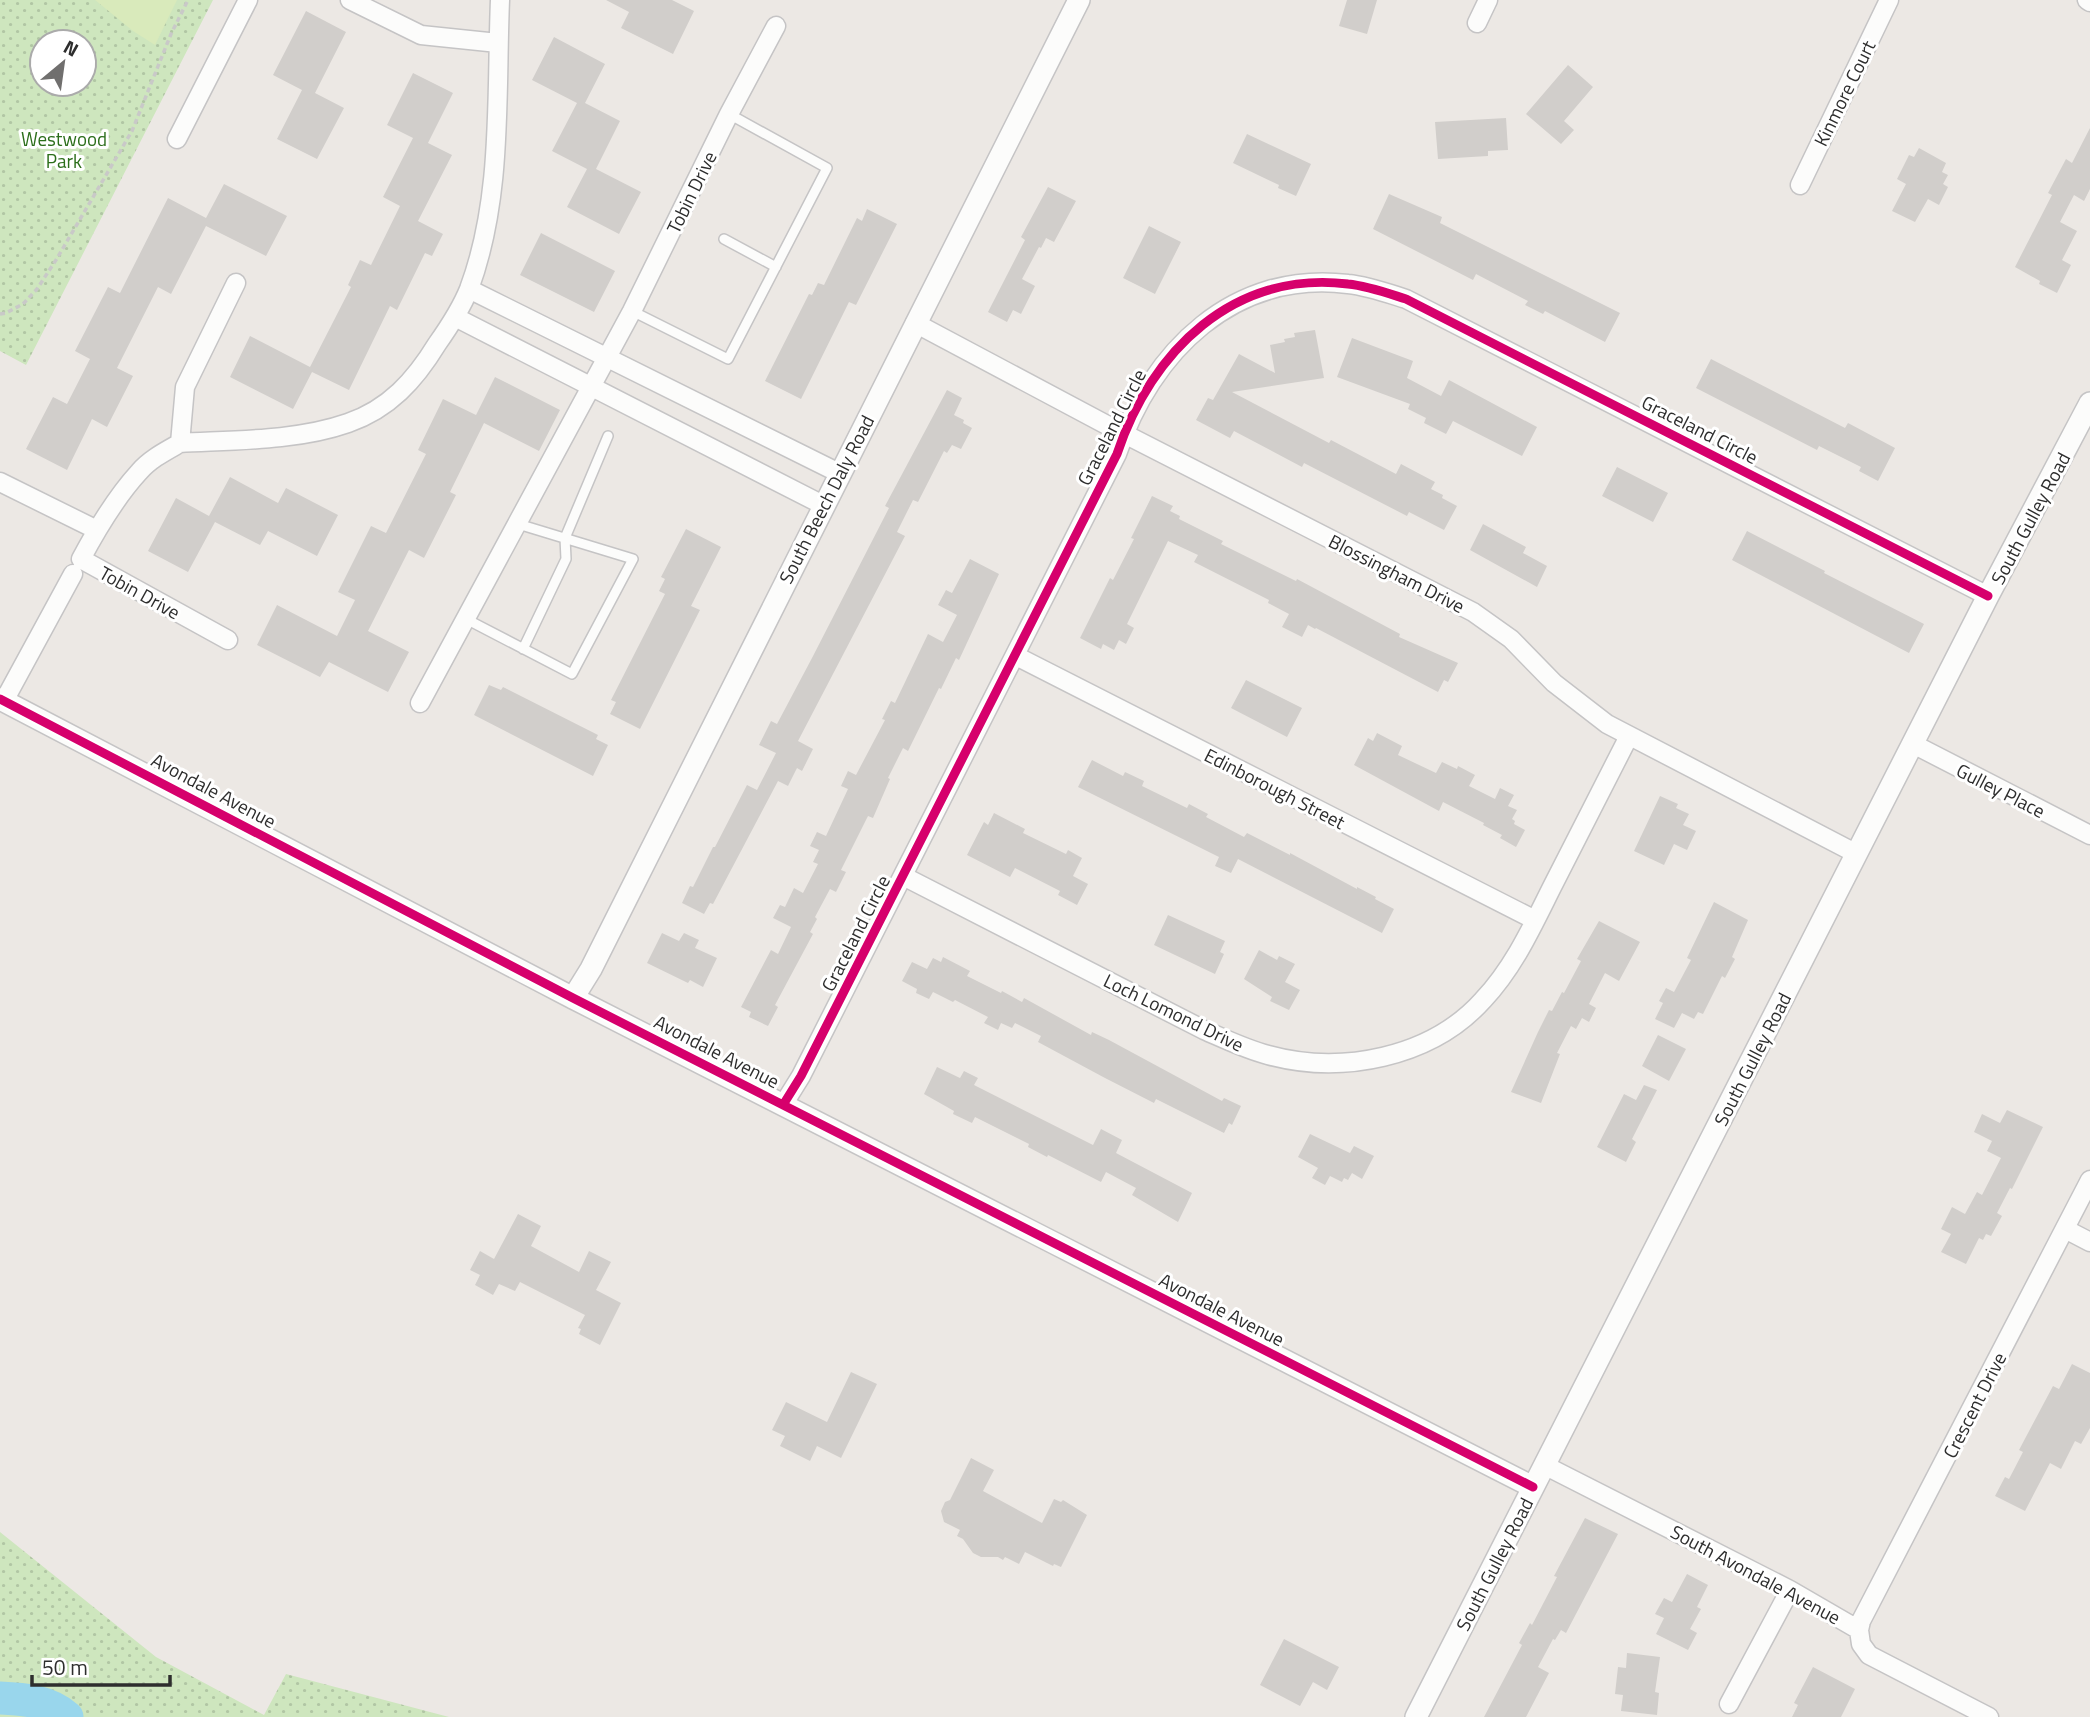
<svg xmlns="http://www.w3.org/2000/svg" width="2090" height="1717" font-family="'Titillium Web',sans-serif">
<style>
.grass{fill:url(#grass-dots);fill-rule:evenodd}
.pitch{fill:#d9eabb}
.lines{fill:none;stroke-linecap:round;stroke-linejoin:round}
.river{stroke:#99d6ec;stroke-width:33}
.building{fill:#d1cecb}
.service-casing{stroke:#c5c4c5;stroke-width:12}
.minor-casing{stroke:#c5c4c5;stroke-width:21}
.tertiary-casing{stroke:#c5c4c5;stroke-width:24}
.path{stroke:#c9c9c8;stroke-width:3.5;stroke-dasharray:5 3.5;stroke-linecap:butt}
.service{stroke:#fcfcfb;stroke-width:9}
.minor{stroke:#fcfcfb;stroke-width:18}
.tertiary{stroke:#fcfcfb;stroke-width:21}
.cycleway-casing{stroke:#fff;stroke-width:13}
.cycleway{stroke:#d6006c;stroke-width:9}
.labels{text-anchor:middle;dominant-baseline:central;stroke-width:6;stroke-linejoin:round;paint-order:stroke}
.street-label{font-size:19px;fill:#2e2e2e;stroke:#fff}
.park-label{font-size:19px;fill:#2c6e1b;stroke:#fff}
</style>
<defs>
<pattern id="grass-dots" width="8" height="8" patternUnits="userSpaceOnUse" patternTransform="scale(1.75)"><rect width="8" height="8" fill="#cee6be"/><path d="M2 2h.1M6 6h.1" fill="none" stroke="#b1c6a4" stroke-width="1.8" stroke-linecap="round"/></pattern>
</defs>
<rect width="100%" height="100%" fill="#ece8e4"/>
<!-- grass -->
<path class="grass" d="M0 0H213L26 365 0 351ZM42 42H84V84H42Z
M0 1532 156 1657 264 1715 286 1674 449 1717H0Z"/>
<!-- pitch -->
<path class="pitch" d="M95 0H177L155 45 133 31Z"/>
<g class="lines">
<!-- river -->
<path class="river" d="M0 1698C24 1699 49 1701 67 1717"/>
</g>
<!-- building -->
<path class="building" d="M606 0H672L694 11 673 54 621 28 629 12Z
M1347 0H1377L1367 34 1339 26Z
M306 11 346 32 315 93 344 108 317 159 277 139 302 90 273 75Z
M554 37 605 64 585 103 620 121 596 169 641 192 619 234 567 207 587 169 552 151 577 103 532 80Z
M1568 65 1593 87 1564 121 1574 130 1561 144 1526 114Z
M413 73 453 93 428 143 452 155 418 221 443 234 432 256 425 253 397 310 390 306 349 390 312 372 293 409 230 377 250 336 310 367 351 287 348 285 360 260 371 265 400 206 383 197 413 138 387 125Z
M1506 118 1508 150 1488 151V156L1438 159 1435 122Z
M2090 128V189L2084 201 2074 195 2060 222 2077 231 2062 260 2071 265 2057 293 2039 284 2040 281 2015 267 2052 195 2048 193 2066 159 2072 163Z
M1247 134 1311 164 1296 196 1278 188 1279 185 1233 163Z
M1919 148 1946 163 1942 172 1948 175 1943 184 1948 187 1939 205 1928 199 1915 222 1892 211 1906 184 1897 179 1909 155 1914 157Z
M224 184 287 216 266 256 206 226 171 294 158 287 117 368 133 376 107 427 92 419 67 470 26 449 53 397 67 404 90 359 75 351 108 287 120 293 168 198 206 218Z
M1048 187 1076 201 1054 242 1046 238 1041 248 1039 247 1022 279 1035 286 1021 314 1013 310 1007 322 988 312 1025 240 1021 237Z
M1389 194 1442 217 1440 223 1620 313 1605 342 1545 311 1543 314 1525 305 1528 301 1476 274 1473 280 1373 229Z
M867 209 897 224 856 305 849 302 801 399 765 381 809 294 812 295 818 283 824 285 857 218 862 221Z
M1149 226 1181 242 1155 294 1123 278Z
M541 233 615 271 594 312 520 275Z
M1315 330 1324 378 1232 392 1329 443 1331 440 1396 474 1401 464 1435 482 1431 489 1443 495 1442 498 1457 506 1444 530 1409 512 1407 516 1304 463 1302 467 1234 431 1230 438 1196 420 1208 398 1213 400 1239 354 1275 373 1270 345 1285 342 1284 339 1295 337 1294 333Z
M1352 338 1413 361 1407 378 1441 396 1449 380 1537 427 1522 456 1453 421 1446 434 1424 423 1426 418 1408 409 1410 404 1337 377Z
M1711 359 1845 428 1848 423 1895 448 1878 481 1859 471 1861 467 1819 446 1817 450 1696 388Z
M495 377 560 410 539 451 484 423 450 492 456 495 424 558 409 550 368 631 409 652 388 692 329 662 320 677 257 645 277 605 337 636 355 600 338 592 371 526 386 533 426 454 418 450 443 399 476 415Z
M947 390 962 398 954 415 964 420 963 423 972 428 961 449 952 445 947 453 944 451 918 502 913 500 897 532 905 536 798 741 813 749 802 771 797 768 788 786 778 781 713 904 710 903 704 914 682 903 690 886 693 887 713 847H715L747 785 757 790 776 753 759 745 771 721 777 724 812 658 889 508 885 506Z
M1617 467 1668 493 1653 522 1602 496Z
M230 477 278 503 286 488 338 515 317 556 268 531 260 545 215 522 188 572 148 551 176 498 209 516Z
M1152 496 1173 506 1170 511 1180 516 1179 519 1223 541 1221 544 1296 581 1297 579 1400 634 1399 637 1458 663 1448 682 1444 680 1438 692 1316 628 1315 629 1308 625 1302 637 1282 627 1289 614 1268 603 1269 600 1194 562 1198 555 1168 541 1127 624 1134 628 1126 644 1119 640 1114 650 1103 644 1101 649 1080 638 1110 578 1113 580 1134 539 1131 538Z
M1483 524 1526 547 1523 553 1547 566 1537 587 1470 550Z
M686 529 721 547 691 606 700 610 640 729 610 714 616 702 611 700 665 594 659 591 665 579 661 577Z
M1747 531 1825 571 1824 573 1924 624 1909 653 1732 560Z
M970 559 999 574 959 660 956 658 941 689 939 688 908 751 903 748 888 778 890 779 873 818 868 816 841 870 846 872 836 892 830 889 815 917 817 919 810 932 813 934 775 1005 778 1007 768 1026 749 1017 751 1012 741 1007 771 950 778 954 791 927 773 918 780 905 785 907 794 888 803 893 818 864 813 862 819 850 810 846 817 832 826 836 848 789 841 786 848 771 856 775 885 720 882 719 891 701 895 703 928 634 943 642 957 615 938 605 946 590 952 593Z
M1246 680 1302 708 1287 737 1231 708Z
M489 685 501 690 503 687 598 735 596 739 608 745 593 776 474 715Z
M1377 733 1402 746 1398 755 1436 773 1442 762 1457 769 1458 766 1475 775 1469 786 1495 799 1500 788 1514 795 1508 806 1517 810 1512 819 1515 821 1514 824 1525 830 1516 847 1500 838 1502 835 1483 825 1484 823 1443 802 1439 811 1354 765 1368 738 1373 741Z
M1092 760 1123 776 1125 772 1144 781 1142 786 1187 808 1189 804 1208 814 1206 817 1244 837 1247 833 1290 855V853L1357 889V887L1376 897 1375 899 1394 909 1382 933 1238 859 1231 873 1215 866 1219 857 1078 787Z
M1660 796 1678 804 1676 808 1689 814 1683 825 1696 831 1687 850 1674 844 1664 865 1634 851Z
M994 813 1025 829 1023 833 1066 854 1068 850 1082 858 1073 876 1088 884 1077 905 1058 895 1060 891 1015 868 1010 877 967 855 984 822 988 825Z
M1714 902 1748 920 1732 957 1735 959 1725 978 1722 976 1703 1014 1698 1012 1694 1019 1682 1013 1674 1028 1655 1019 1663 1003 1659 1001 1666 988 1674 992 1691 960 1687 958Z
M1168 915 1225 941 1220 952 1224 954 1215 974 1154 945Z
M1599 921 1640 942 1619 981 1605 973 1589 1004 1596 1008 1589 1022 1582 1018 1576 1029 1571 1026 1557 1053 1560 1054 1541 1103 1511 1092 1538 1032 1549 1010 1552 1011 1562 992 1564 993 1581 961 1577 959Z
M662 933 679 941 684 933 699 940 695 948 717 958 703 987 690 980 688 983 647 963Z
M1259 950 1277 960 1279 956 1295 964 1285 982 1300 990 1289 1010 1270 1001 1272 997 1244 979Z
M943 957 970 971 967 976 1001 993 1002 991 1022 1002 1024 998 1091 1035 1092 1032 1109 1040 1222 1101 1224 1098 1241 1106 1232 1125 1229 1123 1224 1133 1156 1099 1154 1103 1105 1078 1038 1042 1041 1036 1015 1023 1012 1028 1001 1023 998 1030 984 1023 988 1017 955 1000 953 1002 933 992 929 999 916 993 917 989 902 981 912 962 927 969 933 958 941 962Z
M1658 1035 1686 1049 1669 1081 1642 1066Z
M937 1067 960 1078 964 1071 978 1078 974 1085 1093 1145 1101 1129 1122 1140 1116 1153 1192 1193 1178 1222 1132 1195 1136 1188 1106 1172 1101 1182 1048 1155 1047 1157 1028 1147 1029 1144 975 1117 972 1123 953 1114 954 1111 924 1094Z
M1644 1085 1657 1090 1632 1139 1636 1142 1626 1162 1597 1147 1624 1094 1636 1100Z
M2007 1110 2043 1127 2012 1189 2010 1188 1997 1213 2002 1216 1991 1236 1986 1234 1983 1240 1979 1238 1966 1264 1941 1252 1951 1234 1941 1229 1952 1207 1965 1214 1977 1192 1982 1195 2001 1158 1987 1151 1992 1141 1974 1132 1982 1114 2000 1123Z
M1310 1134 1350 1153 1354 1146 1374 1156 1362 1179 1352 1173 1348 1180 1344 1178 1342 1182 1330 1176 1325 1185 1312 1178 1318 1168 1298 1157Z
M518 1214 541 1226 531 1246 579 1272 589 1251 611 1262 596 1290 621 1303 600 1345 579 1334 581 1329 578 1328 585 1315 520 1282 515 1291 499 1284 493 1295 475 1285 480 1275 470 1270 480 1251 494 1259Z
M2072 1364 2090 1373V1428L2081 1444 2075 1441 2061 1469 2050 1463 2025 1511 1995 1496 2005 1477 2009 1479 2023 1452 2019 1450 2053 1386 2059 1389Z
M851 1372 877 1384 841 1458 817 1446 810 1461 780 1446 785 1436 772 1430 786 1402 827 1422Z
M971 1458 994 1470 983 1491 1042 1523 1054 1499 1061 1502 1063 1500 1087 1515 1061 1567 1054 1564 1053 1566 1025 1552 1019 1564 1005 1557 1003 1560 998 1557H981L973 1553 963 1539 957 1536 960 1530 944 1522 941 1511 945 1502 950 1500Z
M1585 1518 1618 1534 1566 1633 1561 1630 1555 1640 1553 1639 1538 1667 1549 1673 1526 1717H1484L1522 1645 1519 1643 1530 1623 1532 1625 1557 1577 1554 1576Z
M1687 1574 1708 1585 1697 1607 1701 1609 1690 1629 1697 1633 1688 1650 1656 1634 1664 1618 1655 1614 1664 1598 1672 1602Z
M1284 1639 1339 1667 1327 1690 1313 1682 1300 1706 1260 1685Z
M1627 1653 1660 1657 1655 1692 1659 1693 1657 1715 1621 1711 1623 1695 1615 1694 1618 1667 1626 1668Z
M1813 1667 1855 1689 1841 1717H1792L1798 1705 1794 1703Z"/>
<g class="lines">
<!-- service casing -->
<g class="service-casing">
<path id="service" d="M724 239 776 267
M632 311 728 359 827 168 729 114
M466 619 572 674 633 559 518 524
M523 649 566 559 565 538 608 436"/>
</g>
<!-- minor casing -->
<g class="minor-casing">
<path id="minor" d="M350 0 421 35 498 43
M2087 0 2090 2
M1477 23 1488 0
M177 139 248 0
M1800 185 1889 0
M469 289 839 473
M455 317 823 505
M915 323 1103 423 1473 612 1511 639 1554 683 1607 724 1857 854
M180 443 185 387 236 283
M0 482 97 530
M228 640 81 559C97 529 116 497 139 472 150 459 166 451 180 443 234 440 297 441 348 423 389 409 415 380 437 344 449 327 461 309 469 289 503 198 496 96 500 0
M1016 656 1535 920
M4 701 73 574
M420 703 632 311 729 114 776 26
M1913 744 2090 835
M903 876 1204 1030C1225 1039 1245 1049 1268 1055 1341 1075 1431 1058 1483 1000 1514 967 1532 927 1552 887 1578 837 1603 786 1629 736
M783 1105 801 1076 1117 454C1151 351 1234 270 1348 284 1368 286 1387 293 1406 299L1988 596
M2065 1229 2090 1242
M1544 1465 1790 1590 1859 1630 1861 1644 1869 1655 1989 1717
M1859 1630 1861 1621 2090 1180
M1729 1704 1790 1590"/>
</g>
<!-- tertiary casing -->
<g class="tertiary-casing">
<path id="tertiary" d="M0 699 573 998 1533 1487
M573 998 591 969 1079 0
M1416 1717 1988 596 2090 403"/>
</g>
<!-- path -->
<path class="path" d="M0 314 6 313 23 304 37 289 56 260 132 131 171 34 188 0"/>
<!-- service -->
<use href="#service" class="service"/>
<!-- minor -->
<use href="#minor" class="minor"/>
<!-- tertiary -->
<use href="#tertiary" class="tertiary"/>
<!-- cycleway casing -->
<g class="cycleway-casing">
<path id="cycleway" d="M0 699 573 998 1533 1487
M783 1105 801 1076 1117 454C1151 351 1234 270 1348 284 1368 286 1387 293 1406 299L1988 596"/>
</g>
<!-- cycleway -->
<use href="#cycleway" class="cycleway"/>
</g>
<g class="labels">
<!-- street labels -->
<g class="street-label">
<text transform="translate(1844 93) rotate(-64)">Kinmore Court</text>
<text transform="translate(691 192) rotate(-64)">Tobin Drive</text>
<text transform="translate(1111 427) rotate(-63)">Graceland Circle</text>
<text transform="translate(1700 429) rotate(27)">Graceland Circle</text>
<text transform="translate(826 499) rotate(-63)">South Beech Daly Road</text>
<text transform="translate(2030 518) rotate(-62)">South Gulley Road</text>
<text transform="translate(1397 573) rotate(27)">Blossingham Drive</text>
<text transform="translate(140 592) rotate(29)">Tobin Drive</text>
<text transform="translate(1275 788) rotate(27)">Edinborough Street</text>
<text transform="translate(214 790) rotate(28)">Avondale Avenue</text>
<text transform="translate(2001 790) rotate(27)">Gulley Place</text>
<text transform="translate(855 933) rotate(-63)">Graceland Circle</text>
<text transform="translate(1174 1012) rotate(26)">Loch Lomond Drive</text>
<text transform="translate(717 1051) rotate(27)">Avondale Avenue</text>
<text transform="translate(1752 1059) rotate(-63)">South Gulley Road</text>
<text transform="translate(1222 1309) rotate(27)">Avondale Avenue</text>
<text transform="translate(1974 1405) rotate(-63)">Crescent Drive</text>
<text transform="translate(1494 1564) rotate(-63)">South Gulley Road</text>
<text transform="translate(1756 1574) rotate(28)">South Avondale Avenue</text>
</g>
<!-- park labels -->
<g class="park-label">
<text x="64" y="138">Westwood<tspan x="64" dy="22">Park</tspan></text>
</g>
</g>
<!-- north arrow -->
<g transform="translate(63 63) rotate(29)"><circle r="33" fill="#ffffff" stroke="#ababab" stroke-width="2"/>
<path d="M0-5L12 26L0 18L-12 26Z" fill="#706f6e"/>
<text y="-10" font-size="19" font-weight="bold" text-anchor="middle" fill="#2e2e2e">N</text>
</g>
<!-- scale -->
<path d="M32 1675v10h138v-10" fill="none" stroke="#2e2e2e" stroke-width="3.5"/>
<text x="42" y="1675" font-size="21" fill="#2e2e2e" stroke="#ffffff" stroke-width="5" paint-order="stroke">50 m</text>
</svg>
